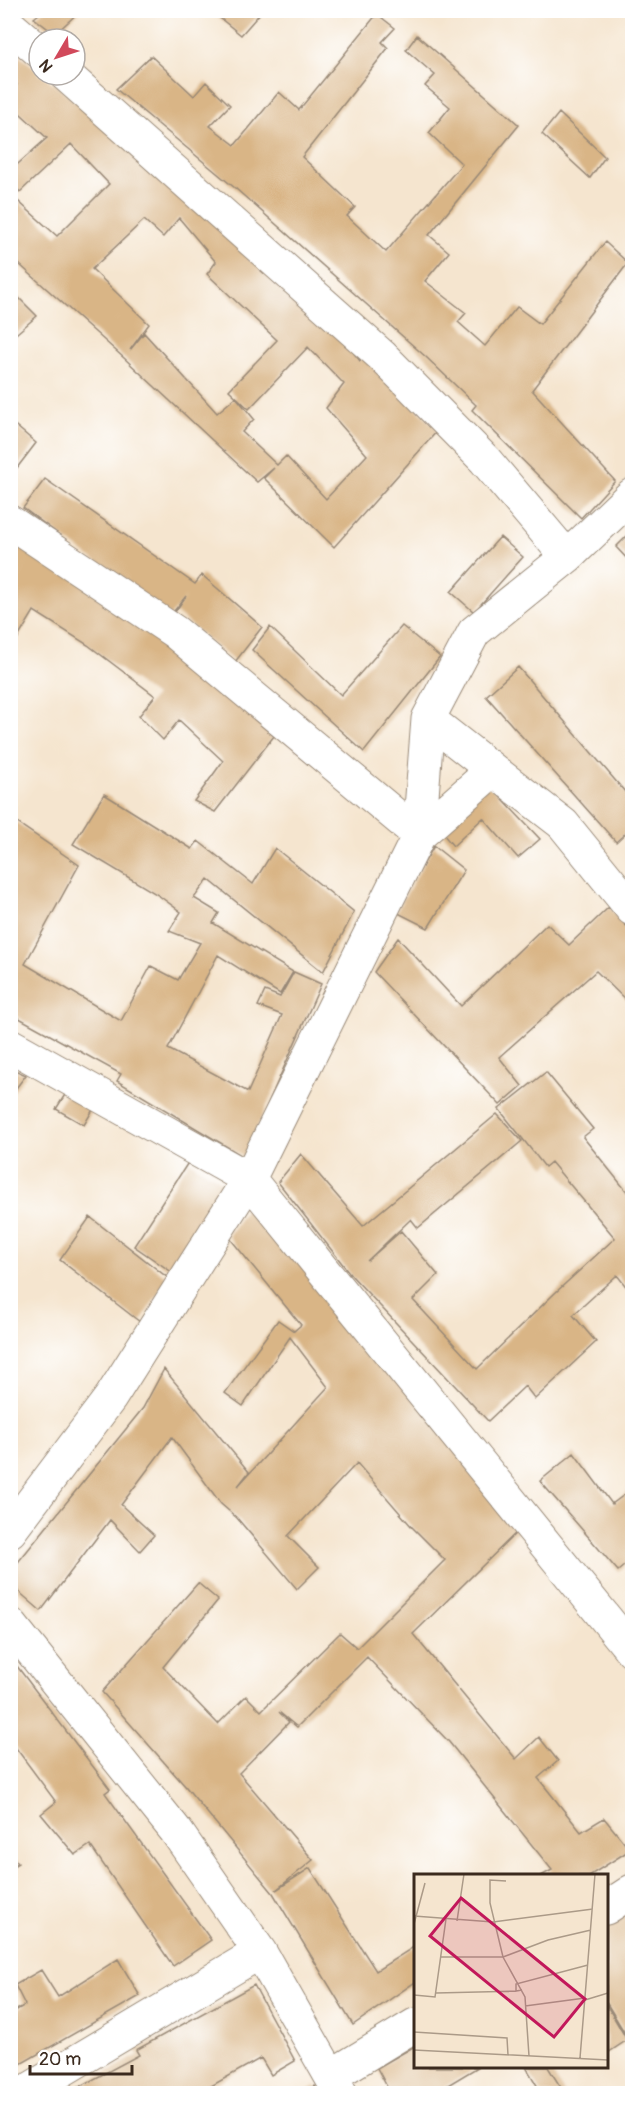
<svg xmlns="http://www.w3.org/2000/svg" width="643" height="2104" font-family="Pangolin,sans-serif">
<style>
.building{fill:#d9b586;fill-rule:evenodd}
.lines{fill:none;stroke-linecap:round;stroke-linejoin:round}
.minor-casing{stroke:#988876;stroke-width:35}
.minor{stroke:#fff;stroke-width:33}
.inset-road{fill:none;stroke:#ab9a88;stroke-width:1.5}
.view{fill:#c2185b;fill-opacity:0.15;stroke:#c2185b;stroke-width:3}
.inset-edge{fill:none;stroke:#3b2a1e;stroke-width:3}
</style>
<rect width="100%" height="100%" fill="#fff"/>
<filter id="ink" filterUnits="userSpaceOnUse"><feTurbulence type="fractalNoise" baseFrequency=".0167" numOctaves="2"/><feDisplacementMap in="SourceGraphic" scale="12" xChannelSelector="R" yChannelSelector="G"/><feConvolveMatrix kernelMatrix="1 2 1 2 8 2 1 2 1" color-interpolation-filters="sRGB"/></filter>
<filter id="wash" filterUnits="userSpaceOnUse"><feTurbulence type="fractalNoise" baseFrequency=".008" numOctaves="4" result="noise"/><feDisplacementMap in="SourceGraphic" scale="24" xChannelSelector="R" yChannelSelector="G"/><feGaussianBlur stdDeviation="1.35" result="paint"/><feColorMatrix in="noise" values="0 0 0 0 0 0 0 0 0 0 0 0 0 0 0 0 0 1.4 0 .05"/><feComposite in="paint" operator="in"/></filter>
<g filter="url(#wash)">
<rect width="100%" height="100%" fill="#f5e5cf"/>
<g id="blocks">
<!-- building -->
<path class="building" d="M44 10H81L55 34 34 18Z
M210 10H263L241 35Z
M377 14 395 28 382 42 388 48 302 157 355 207 347 216 386 252 462 164 429 133 450 107 425 86 435 75 406 50 417 35 519 125 429 235 449 252 425 281 466 313 458 322 485 346 517 307 540 324 605 242 628 263 532 390 615 481 581 518 472 410 476 405 426 357 235 188 116 89 151 56 194 96 206 82 230 105 210 126 235 145 279 92 299 110Z
M10 48 39 71V75H43L81 106 330 323 360 361 364 355 438 430 334 547 264 478 274 468 257 482 124 358 10 256V194L57 236 109 184 71 144 20 192 10 181V171L47 138 10 104V90L17 85 10 79ZM179 218 216 262 207 274 277 340 229 390 249 409 308 347 344 384 326 408 367 455 326 499 286 456 277 465 242 432 254 419 236 397 217 413 144 333 130 350 149 324 92 269 144 220 163 237Z
M559 113 605 157 590 178 542 134Z
M15 294 37 316 10 339V298Z
M10 421 36 443 10 477Z
M45 479 195 584 202 575 262 627 235 662 175 612 186 596 170 616 23 508Z
M10 530 187 657 274 736 215 812 194 801 223 761 179 720 163 740 139 716 155 696 88 645 34 611 10 651Z
M632 531V564L616 547Z
M500 537 523 557 474 612 451 592Z
M402 626 440 657 364 752 252 650 270 627 341 695Z
M518 667 632 800V827L616 842 486 696Z
M488 784 540 839 518 858 483 818 453 846 438 828Z
M104 794 192 849 198 841 253 884 275 848 354 912 323 972 208 879 194 898 219 913 213 923 293 972 280 994 218 955 168 1049 248 1092 282 1015 258 1006 265 991 280 997 294 972 321 984 244 1157 117 1081 121 1074 10 1013V818L79 865 25 964 121 1021 151 966 178 980 200 943 169 931 181 912 158 895 73 844Z
M434 846 464 870 428 928 396 912Z
M609 907 632 932V1006L596 971 499 1057 522 1086 500 1105 374 972 398 938 461 1006 547 924 569 945Z
M10 1068 26 1075 10 1096Z
M546 1072 593 1129 583 1137 632 1198V1294L617 1275 573 1315 596 1342 535 1399 525 1386 488 1421 352 1276 278 1182 301 1154 363 1226 497 1114 522 1141 418 1228 411 1219 367 1261 401 1231 438 1275 413 1300 477 1369 555 1293 615 1238 551 1162 545 1167 499 1109Z
M66 1093 94 1108 84 1125 56 1109Z
M189 1161 237 1191 182 1279 134 1246Z
M252 1199 522 1527 413 1634 516 1759 539 1737 558 1761 538 1778 581 1832 604 1818 630 1850 589 1876H541L552 1870 449 1742 367 1657 297 1727 279 1712 289 1722 239 1773 313 1860 276 1890 310 1868 376 1971 415 1946V1982L353 2025 273 1893 186 1787 102 1692 198 1583 218 1600 163 1667 218 1724 246 1696 261 1711 340 1633 357 1648 445 1560 412 1527 357 1463 288 1536 319 1567 297 1589 237 1518 221 1504 172 1437 121 1505 154 1535 140 1551 110 1520 41 1611 10 1584V1572L143 1408 164 1369 249 1472 238 1486 328 1387 290 1337 243 1406 225 1393 278 1320 294 1331 301 1325 228 1236Z
M90 1217 168 1278 140 1322 60 1260Z
M574 1453 612 1504 632 1489V1559L618 1571 540 1481Z
M10 1657 110 1789 105 1793 211 1940 173 1966 90 1845 75 1855 41 1814 56 1802 10 1740Z
M10 1854 18 1863 10 1868Z
M632 1910V2045L606 2002V1925Z
M118 1959 140 1996 10 2070V2014L25 2005 15 1985 41 1970 58 1997Z
M254 1985 295 2061 271 2075 261 2058 197 2094H83L79 2087 139 2055 136 2050Z
M606 2004 627 2040 606 2054Z
M415 2046V2067H478L433 2094H391L377 2068Z
M526 2067H548L565 2094H542Z
M315 2086 319 2094H302Z"/>
</g>
</g>
<g filter="url(#ink)">
<use href="#blocks" fill-opacity="0" stroke="#988876" stroke-width="1.5"/>
<g class="lines">
<!-- minor casing -->
<g class="minor-casing">
<path id="minor" d="M10 26 39 51
M66 75 382 356 485 460 567 557
M10 522 175 632 419 835 493 770 428 719
M493 770 563 824 632 909
M10 1045 249 1179 632 1651
M10 1531 111 1397 249 1179 419 835 428 719 474 632 567 557 632 495
M10 1624 176 1831 260 1952 341 2094
M606 1908 632 1891
M331 2076 415 2025
M22 2094 260 1952"/>
</g>
<!-- minor -->
<use href="#minor" class="minor"/>
</g>
</g>
<!-- overview -->
<g transform="translate(414 1874)">
<rect width="194" height="194" fill="#f5e5cf"/>
<path class="inset-road" d="M92 7 76 6V29L89 83 111 123 115 182M0 42 79 48 179 35M43 47 50 0M0 50 11 9M27 83H89L134 66 177 56M108 116 102 117V110L174 91M22 119 102 117M0 121 21 123 32 45M171 126 194 119M111 132 171 124M0 158 93 164 94 181M0 176 194 186M166 184 181 0"/>
<path class="view" d="M47 24 171 125 140 163 16 62Z"/>
<rect width="194" height="194" class="inset-edge"/>
</g>
<!-- margin -->
<rect width="643" height="2104" fill="none" stroke="#fff" stroke-width="36"/>
<!-- north arrow -->
<g transform="translate(57 57) rotate(231)"><circle r="28" fill="#ffffff" stroke="#b1aaa5" stroke-width="1.5"/>
<path d="M0-4.5L10 22L0 15L-10 22Z" fill="#d1495b"/>
<text y="-9" font-size="16" font-weight="bold" text-anchor="middle" fill="#3b2a1e">N</text>
</g>
<!-- scale -->
<path d="M30 2065v9h102v-9" fill="none" stroke="#3b2a1e" stroke-width="3"/>
<text x="39" y="2065" font-size="18" fill="#3b2a1e" stroke="#ffffff" stroke-width="4.5" paint-order="stroke">20 m</text>
</svg>
